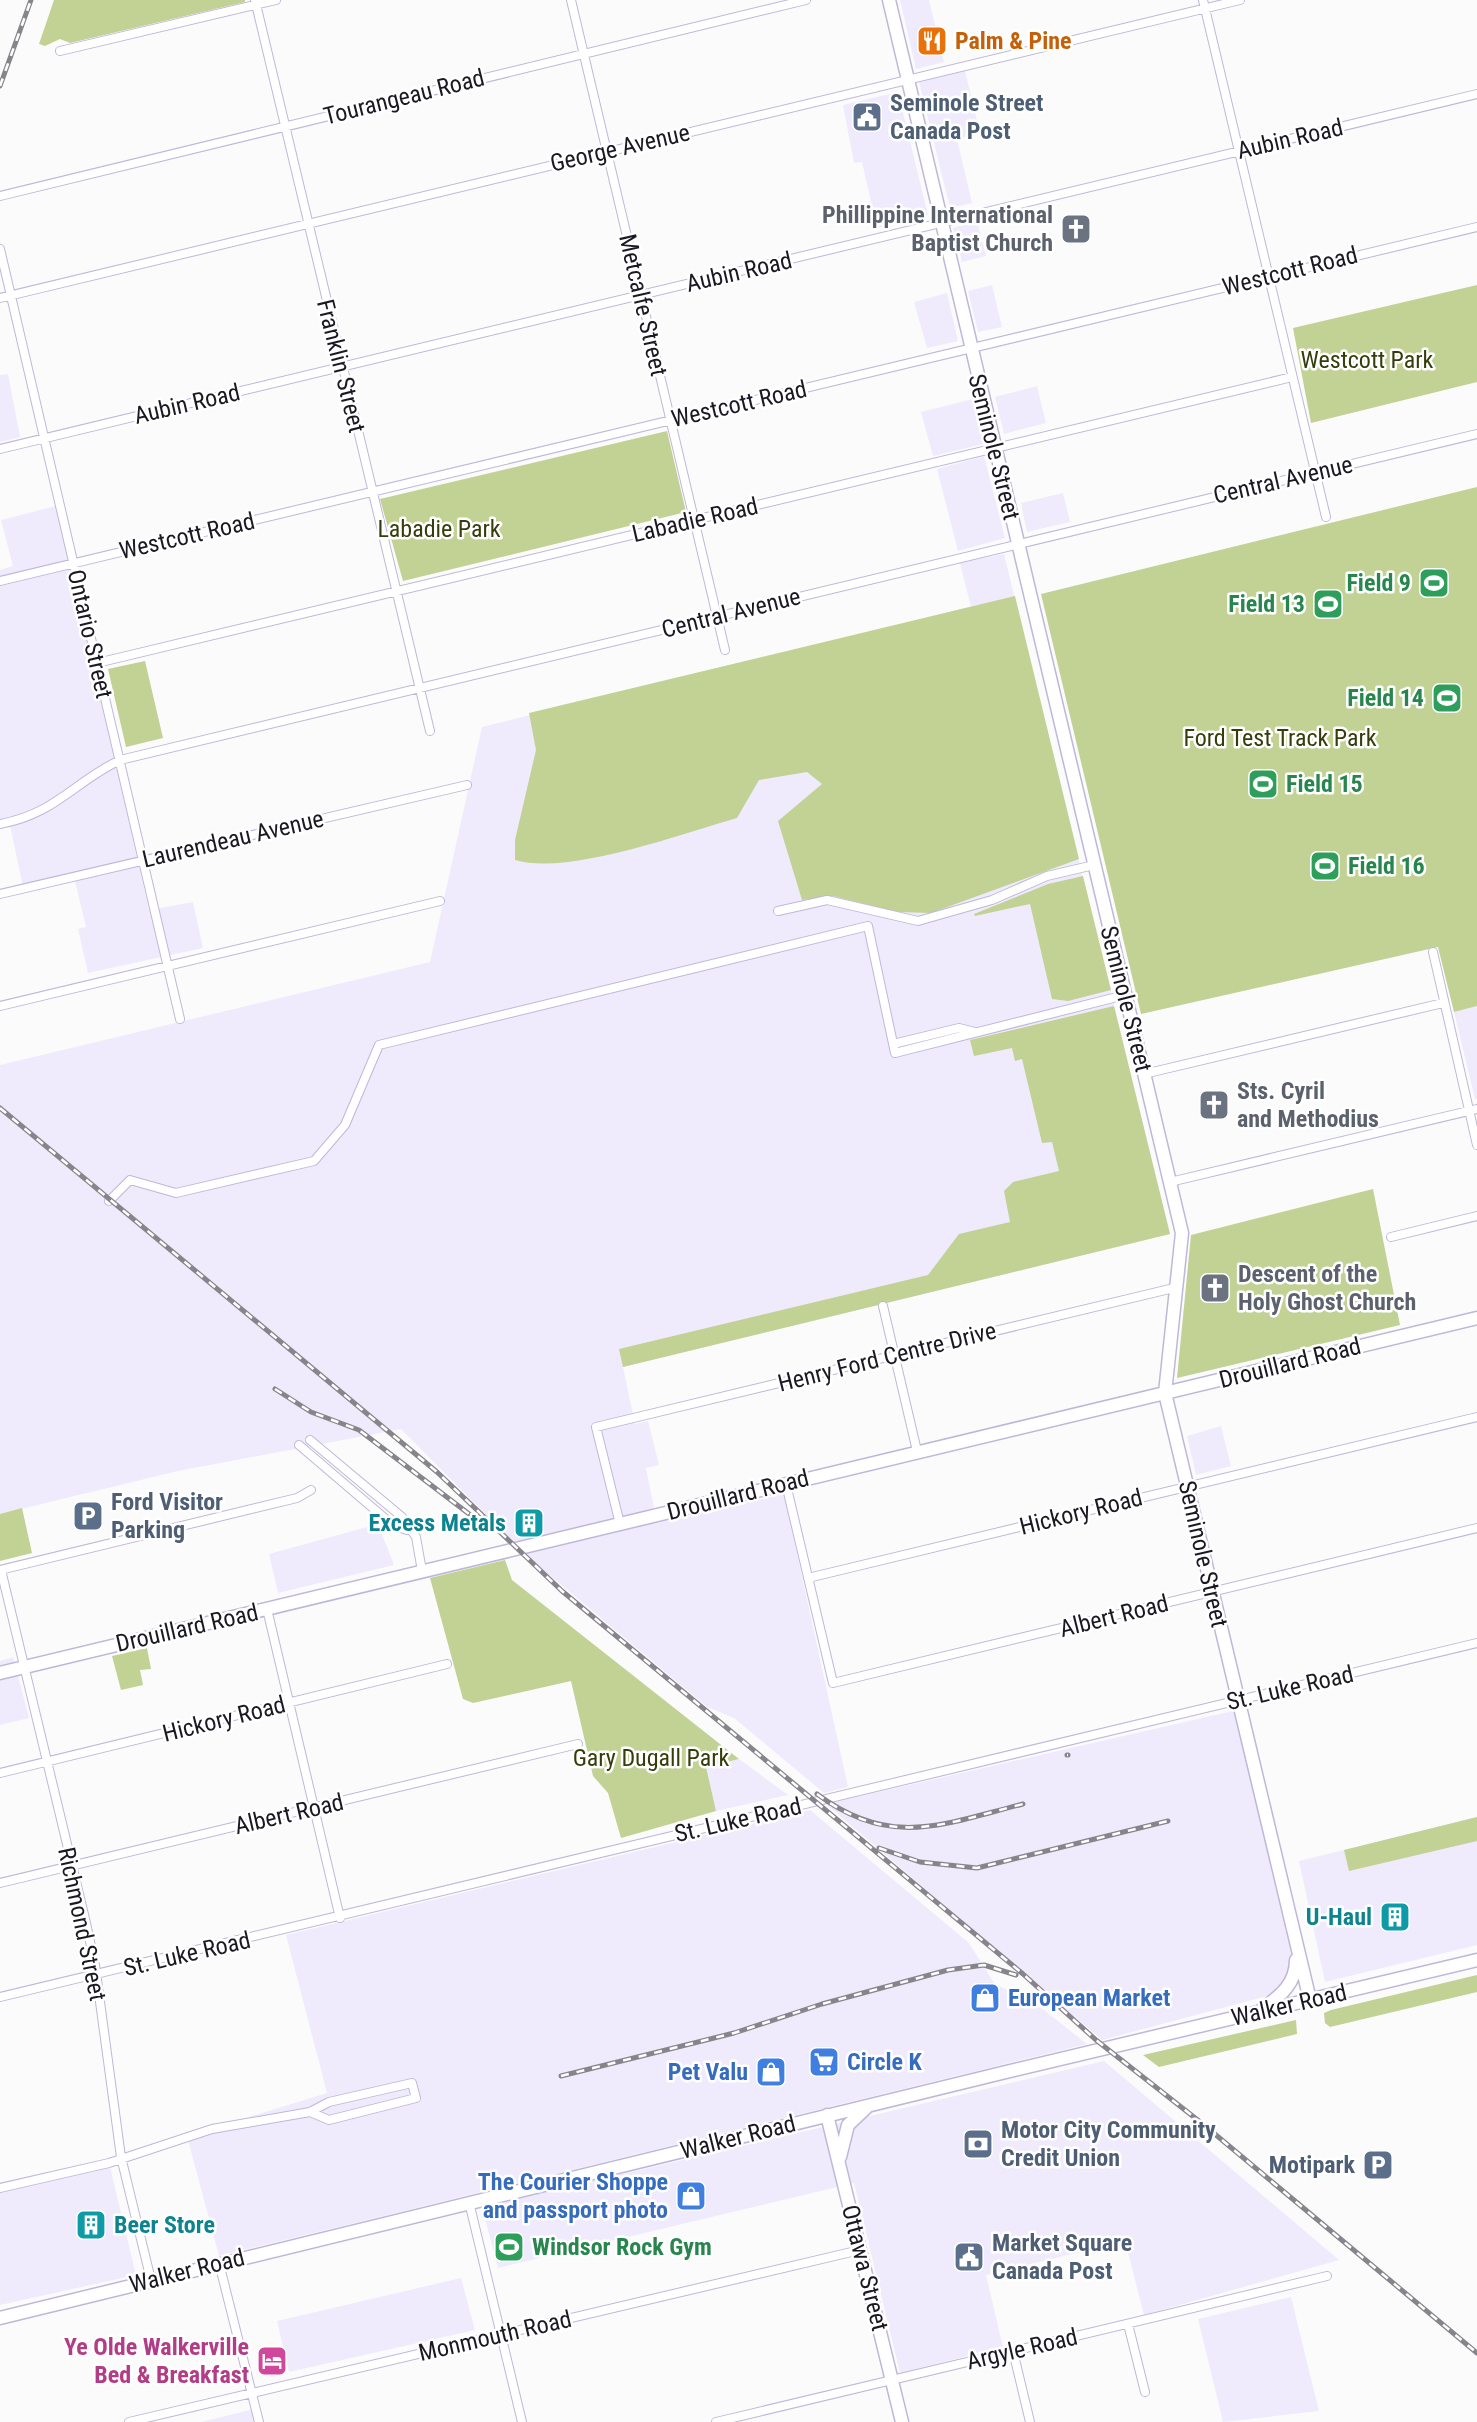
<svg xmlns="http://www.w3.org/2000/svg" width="1477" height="2422" font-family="'Roboto Condensed',sans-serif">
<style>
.built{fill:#efebfd}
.green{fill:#c2d194}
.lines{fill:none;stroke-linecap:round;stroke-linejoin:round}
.street-casing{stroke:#bfb7d9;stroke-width:10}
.secondary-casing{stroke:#bfb7d9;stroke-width:15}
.street{stroke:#fff;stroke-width:8}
.secondary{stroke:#fff;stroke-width:12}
.rail-casing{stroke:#87858b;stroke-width:5}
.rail{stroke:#fff;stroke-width:2.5;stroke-dasharray:8;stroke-linecap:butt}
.labels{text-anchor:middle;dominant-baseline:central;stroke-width:5;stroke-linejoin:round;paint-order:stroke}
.food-label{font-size:24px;font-weight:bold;fill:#c56008;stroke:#fff;text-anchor:start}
.street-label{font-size:24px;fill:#1b1824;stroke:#fff}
.service-label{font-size:24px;font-weight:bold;fill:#4e5e75;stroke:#fff;text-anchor:start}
.worship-label{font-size:24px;font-weight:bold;fill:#5b616d;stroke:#fff;text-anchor:start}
.park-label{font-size:24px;fill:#353e0b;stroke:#fff}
.leisure-label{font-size:24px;font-weight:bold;fill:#27864d;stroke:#fff;text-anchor:end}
.culture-label{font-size:24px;font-weight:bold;fill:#0d838f;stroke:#fff;text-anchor:end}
.shop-label{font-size:24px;font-weight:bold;fill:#366cbe;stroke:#fff;text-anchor:start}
.hotel-label{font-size:24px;font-weight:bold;fill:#b23c85;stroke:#fff;text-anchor:end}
</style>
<rect width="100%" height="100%" fill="#fbfbfb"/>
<!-- built -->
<path class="built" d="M900 0H929L944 62 916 69Z
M965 71 980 133 957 139 972 203 950 208 919 82Z
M898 92 928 215 877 228 862 162 854 163 843 105Z
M977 221 986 256 962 262 953 228Z
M992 285 1002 327 978 332 968 291Z
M947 293 958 341 927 348 914 302Z
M8 374 20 437 0 442V375Z
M1037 386 1046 423 1004 434 995 397Z
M973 399 983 444 933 456 921 412Z
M984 456 1005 538 958 551 937 469Z
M1063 493 1070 522 1027 532 1021 503Z
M56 506 149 910 193 902 203 948 88 973 78 929 86 927 75 881 24 892 10 825 0 827V570L13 566 1 520Z
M1004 554 1170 1234 623 1367 635 1424 648 1421 659 1465 646 1468 657 1523 784 1494 848 1787 824 1793 734 1718 707 1707 528 1557 401 1429 178 1471 0 1514V1065L430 962 482 727 971 607 960 563Z
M1477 1006V1099H1475L1454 1012Z
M1221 1426 1231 1466 1196 1475 1187 1436Z
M378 1524 394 1565 278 1593 269 1554Z
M13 1657 29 1718 0 1725V1661Z
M1237 1710 1298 1960 1284 1987 1267 1996 1102 2040 826 1804Z
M739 1759 788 1795 716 1811 705 1767Z
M810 1810 969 1943 994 1983 1044 2010 1087 2044 219 2256 187 2136 327 2093 286 1935Z
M1477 1817V1945L1325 1982 1299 1861Z
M1104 2061 1339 2260 1144 2315 1125 2241 986 2275 1003 2347 900 2373 854 2183 498 2268 482 2207Z
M109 2163 136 2275 0 2305V2190Z
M461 2278 475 2330 289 2372 277 2321Z
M1291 2297 1319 2411 1223 2422 1198 2319Z
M254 2409 257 2422H201Z"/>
<!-- green -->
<path class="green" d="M54 0H245V2L70 43 60 39 45 46 39 44Z
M1477 285V382L1311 423 1293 328Z
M667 431 686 512 403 581 380 499Z
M1477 487V1006L1454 1012 1438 947 1141 1014 1041 594Z
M1015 596 1079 859 931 913 897 912 833 896 802 900 778 821 822 784 807 772 759 780 737 818C681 834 567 876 515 860V840L536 750 529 713Z
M145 661 163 738 126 747 108 669Z
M1083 876 1111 990 1068 1001 1052 999 1030 904 975 916 974 914 1048 884Z
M1114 1006 1170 1234 623 1367 619 1349 928 1275 959 1234 1010 1222 1004 1191 1013 1182 1059 1171 1052 1142 1042 1143 1022 1059 1015 1061 1012 1048 974 1056 970 1040Z
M1373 1189 1400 1325 1177 1378 1191 1235Z
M22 1508 32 1553 0 1561V1514Z
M505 1560 512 1580 739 1759 706 1767 716 1811 621 1838 608 1793 593 1776 571 1681 473 1703 463 1699 430 1578Z
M147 1648 151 1669 140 1670 143 1685 121 1690 112 1656Z
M1477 1817V1841L1349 1871 1344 1850Z
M1477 1975V1992L1330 2027 1325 2023 1324 2013 1331 2010Z
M1296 2020 1297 2034 1159 2067 1143 2055Z"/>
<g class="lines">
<!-- street casing -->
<g class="street-casing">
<path id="street" d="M255 0 430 731
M571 0 725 650
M1203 0 1326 517
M60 51 276 0
M0 196 806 0
M0 249 180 1019
M0 298 1240 0
M0 449 1477 94
M0 581 1477 227
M97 663 1292 377
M0 824C55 814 74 782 120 760L1477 434
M0 894 467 785
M778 911 827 900 918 921 992 900 1047 876 1094 865
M1433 952 1477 1145
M0 1006 440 901
M893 1044 959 1028 975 1032
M1144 1074 1443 1003
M1170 1182 1477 1109
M109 1201 130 1180 176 1193 314 1161 345 1125 379 1045 868 926 895 1053 1125 995
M1391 1237 1477 1216
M883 1306 917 1451
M310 1440 402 1517 416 1537 422 1571
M299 1445 394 1526 407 1530
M786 1484 833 1683 1477 1528
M620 1524 596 1427 1178 1287
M0 1570 297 1498 311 1490
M1 1570 86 1923 95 1965 121 2157 151 2280
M808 1578 1477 1417
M267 1609 340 1918
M0 1773 447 1664
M0 1883 578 1744
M0 1997 1477 1643
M0 2188 109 2163 212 2129 310 2112 329 2102 412 2083 416 2098 329 2120 310 2112
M469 2202 522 2422
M219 2263 259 2422
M1128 2324 1145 2392
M1013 2351 1030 2422
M129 2422 860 2250
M716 2422 1327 2276"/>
</g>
<!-- secondary casing -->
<g class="secondary-casing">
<path id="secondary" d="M889 0 1182 1233 1165 1393 1310 2000
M0 1673 1477 1318
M1263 2008C1281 1996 1296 1983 1296 1960
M827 2115 902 2422
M840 2157 848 2125 867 2107
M0 2318 1006 2072 1477 1960"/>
</g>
<!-- street -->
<use href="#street" class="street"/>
<!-- secondary -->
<use href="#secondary" class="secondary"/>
<!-- rail casing -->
<g class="rail-casing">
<path id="rail" d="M0 86 31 0
M0 1108 437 1472 562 1591 1023 1974 1096 2040 1204 2125 1477 2353
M275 1389 311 1412 359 1430 473 1517
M1067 1755H1068
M817 1794C891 1849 943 1824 1023 1804
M879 1848 920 1862 977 1868 1168 1821
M561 2076 734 2033 822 2004 948 1970 984 1965 1016 1975"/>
</g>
<!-- rail -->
<use href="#rail" class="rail"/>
</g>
<!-- icons -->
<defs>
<g id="restaurant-square" transform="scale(1.575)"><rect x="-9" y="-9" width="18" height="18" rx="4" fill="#e8710a" stroke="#fff"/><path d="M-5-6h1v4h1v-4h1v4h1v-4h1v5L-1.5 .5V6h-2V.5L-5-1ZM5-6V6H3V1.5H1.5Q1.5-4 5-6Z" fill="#fff"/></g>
<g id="civic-square" transform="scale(1.575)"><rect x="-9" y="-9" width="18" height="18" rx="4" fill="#5c6f8a" stroke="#fff"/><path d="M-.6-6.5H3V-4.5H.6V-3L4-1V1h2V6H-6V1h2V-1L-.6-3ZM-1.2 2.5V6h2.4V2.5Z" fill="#fff"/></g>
<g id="church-square" transform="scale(1.575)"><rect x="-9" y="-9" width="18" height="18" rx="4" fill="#6b7280" stroke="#fff"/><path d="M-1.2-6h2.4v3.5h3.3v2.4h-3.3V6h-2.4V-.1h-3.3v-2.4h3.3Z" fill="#fff"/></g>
<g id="stadium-square" transform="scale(1.575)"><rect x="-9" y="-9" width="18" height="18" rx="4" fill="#2e9e5b" stroke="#fff"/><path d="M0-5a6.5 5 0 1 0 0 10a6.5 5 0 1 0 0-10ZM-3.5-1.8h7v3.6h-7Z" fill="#fff"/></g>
<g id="parking-square" transform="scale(1.575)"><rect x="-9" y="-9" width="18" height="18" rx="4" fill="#5c6f8a" stroke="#fff"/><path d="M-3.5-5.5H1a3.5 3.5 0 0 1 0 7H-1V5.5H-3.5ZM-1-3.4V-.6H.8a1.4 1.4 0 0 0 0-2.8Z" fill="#fff"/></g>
<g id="building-square" transform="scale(1.575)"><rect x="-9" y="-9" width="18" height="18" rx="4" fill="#0f9aa8" stroke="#fff"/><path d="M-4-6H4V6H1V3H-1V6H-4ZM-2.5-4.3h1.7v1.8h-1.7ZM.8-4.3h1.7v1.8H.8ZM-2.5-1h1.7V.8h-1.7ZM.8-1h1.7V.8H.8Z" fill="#fff"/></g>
<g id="shop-square" transform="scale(1.575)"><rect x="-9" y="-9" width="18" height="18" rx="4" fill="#3f7fe0" stroke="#fff"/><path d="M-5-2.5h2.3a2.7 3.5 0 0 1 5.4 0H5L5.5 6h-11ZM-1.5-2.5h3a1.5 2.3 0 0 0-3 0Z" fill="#fff"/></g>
<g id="supermarket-square" transform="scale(1.575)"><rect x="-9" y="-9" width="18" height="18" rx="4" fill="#3f7fe0" stroke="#fff"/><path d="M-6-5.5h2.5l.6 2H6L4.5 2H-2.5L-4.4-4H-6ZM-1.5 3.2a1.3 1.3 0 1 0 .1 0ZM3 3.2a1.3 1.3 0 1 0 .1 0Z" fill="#fff"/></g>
<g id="bank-square" transform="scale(1.575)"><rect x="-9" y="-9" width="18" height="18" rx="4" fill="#5c6f8a" stroke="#fff"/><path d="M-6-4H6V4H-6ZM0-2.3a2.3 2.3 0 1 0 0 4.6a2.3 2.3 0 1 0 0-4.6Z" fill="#fff"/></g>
<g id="hotel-square" transform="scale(1.575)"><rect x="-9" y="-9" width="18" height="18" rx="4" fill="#d1479c" stroke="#fff"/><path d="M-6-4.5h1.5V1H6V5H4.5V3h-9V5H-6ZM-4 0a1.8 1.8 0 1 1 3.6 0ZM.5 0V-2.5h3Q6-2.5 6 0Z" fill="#fff"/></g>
</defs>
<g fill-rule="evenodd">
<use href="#restaurant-square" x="932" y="41"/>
<use href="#civic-square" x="867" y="117"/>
<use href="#church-square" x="1076" y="229"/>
<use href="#stadium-square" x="1434" y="583"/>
<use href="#stadium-square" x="1328" y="604"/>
<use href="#stadium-square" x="1447" y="698"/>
<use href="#stadium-square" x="1263" y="784"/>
<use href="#stadium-square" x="1325" y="866"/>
<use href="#church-square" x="1214" y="1105"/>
<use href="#church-square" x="1215" y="1288"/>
<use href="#parking-square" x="88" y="1516"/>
<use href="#building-square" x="529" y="1523"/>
<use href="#building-square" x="1395" y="1917"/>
<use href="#shop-square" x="985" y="1998"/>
<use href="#supermarket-square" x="824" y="2062"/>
<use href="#shop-square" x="771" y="2072"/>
<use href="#bank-square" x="978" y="2144"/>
<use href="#parking-square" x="1378" y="2165"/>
<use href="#shop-square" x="691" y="2196"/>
<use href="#building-square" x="91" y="2225"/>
<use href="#stadium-square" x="509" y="2247"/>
<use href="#civic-square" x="969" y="2257"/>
<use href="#hotel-square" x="272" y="2361"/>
</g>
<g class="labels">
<!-- food labels -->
<g class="food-label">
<text x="955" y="41">Palm &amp; Pine</text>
</g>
<!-- street labels -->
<g class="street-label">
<text transform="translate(404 97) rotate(-14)">Tourangeau Road</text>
<text transform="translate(1290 139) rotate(-13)">Aubin Road</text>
<text transform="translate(620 148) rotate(-13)">George Avenue</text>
<text transform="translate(1290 271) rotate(-14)">Westcott Road</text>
<text transform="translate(739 272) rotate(-13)">Aubin Road</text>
<text transform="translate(643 305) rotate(77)">Metcalfe Street</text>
<text transform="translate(341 366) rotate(76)">Franklin Street</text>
<text transform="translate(187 404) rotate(-13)">Aubin Road</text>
<text transform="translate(739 404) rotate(-13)">Westcott Road</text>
<text transform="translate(994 447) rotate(76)">Seminole Street</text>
<text transform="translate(1283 480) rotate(-13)">Central Avenue</text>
<text transform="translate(695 520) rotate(-13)">Labadie Road</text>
<text transform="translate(187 536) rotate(-13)">Westcott Road</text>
<text transform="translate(731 613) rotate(-14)">Central Avenue</text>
<text transform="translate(90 634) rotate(77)">Ontario Street</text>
<text transform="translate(233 839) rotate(-13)">Laurendeau Avenue</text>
<text transform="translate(1126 999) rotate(76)">Seminole Street</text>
<text transform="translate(887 1357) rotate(-14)">Henry Ford Centre Drive</text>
<text transform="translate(1290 1363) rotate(-14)">Drouillard Road</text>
<text transform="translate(738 1495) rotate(-14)">Drouillard Road</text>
<text transform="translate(1081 1512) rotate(-14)">Hickory Road</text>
<text transform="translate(1203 1554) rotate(77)">Seminole Street</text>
<text transform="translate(1114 1616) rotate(-14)">Albert Road</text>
<text transform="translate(187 1628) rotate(-13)">Drouillard Road</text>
<text transform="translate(1290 1688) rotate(-13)">St. Luke Road</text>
<text transform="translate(224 1719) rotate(-14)">Hickory Road</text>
<text transform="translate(289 1814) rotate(-13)">Albert Road</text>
<text transform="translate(738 1820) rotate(-13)">St. Luke Road</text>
<text transform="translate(82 1924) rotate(78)">Richmond Street</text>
<text transform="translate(187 1954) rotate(-13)">St. Luke Road</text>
<text transform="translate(1289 2005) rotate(-13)">Walker Road</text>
<text transform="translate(738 2137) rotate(-14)">Walker Road</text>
<text transform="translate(865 2268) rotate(76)">Ottawa Street</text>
<text transform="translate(187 2271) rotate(-14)">Walker Road</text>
<text transform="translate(495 2336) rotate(-13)">Monmouth Road</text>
<text transform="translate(1022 2349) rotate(-13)">Argyle Road</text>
</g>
<!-- service labels -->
<g class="service-label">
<text x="890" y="103">Seminole Street<tspan x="890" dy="28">Canada Post</tspan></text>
<text x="111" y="1502">Ford Visitor<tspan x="111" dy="28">Parking</tspan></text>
<text x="1001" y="2130">Motor City Community<tspan x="1001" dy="28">Credit Union</tspan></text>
<text x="1355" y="2165" text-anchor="end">Motipark</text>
<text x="992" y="2243">Market Square<tspan x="992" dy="28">Canada Post</tspan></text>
</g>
<!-- worship labels -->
<g class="worship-label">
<text x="1053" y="215" text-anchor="end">Phillippine International<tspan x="1053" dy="28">Baptist Church</tspan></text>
<text x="1237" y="1091">Sts. Cyril<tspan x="1237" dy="28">and Methodius</tspan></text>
<text x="1238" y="1274">Descent of the<tspan x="1238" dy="28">Holy Ghost Church</tspan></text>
</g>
<!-- park labels -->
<g class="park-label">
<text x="1367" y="360">Westcott Park</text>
<text x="439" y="529">Labadie Park</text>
<text x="1280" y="738">Ford Test Track Park</text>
<text x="651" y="1758">Gary Dugall Park</text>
</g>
<!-- leisure labels -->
<g class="leisure-label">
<text x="1411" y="583">Field 9</text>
<text x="1305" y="604">Field 13</text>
<text x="1424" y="698">Field 14</text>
<text x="1286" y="784" text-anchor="start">Field 15</text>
<text x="1348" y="866" text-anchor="start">Field 16</text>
<text x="532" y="2247" text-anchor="start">Windsor Rock Gym</text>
</g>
<!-- culture labels -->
<g class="culture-label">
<text x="506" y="1523">Excess Metals</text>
<text x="1372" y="1917">U-Haul</text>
<text x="114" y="2225" text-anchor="start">Beer Store</text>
</g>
<!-- shop labels -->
<g class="shop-label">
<text x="1008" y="1998">European Market</text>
<text x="847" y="2062">Circle K</text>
<text x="748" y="2072" text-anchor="end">Pet Valu</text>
<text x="668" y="2182" text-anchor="end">The Courier Shoppe<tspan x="668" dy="28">and passport photo</tspan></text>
</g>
<!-- hotel labels -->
<g class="hotel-label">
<text x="249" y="2347">Ye Olde Walkerville<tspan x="249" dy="28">Bed &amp; Breakfast</tspan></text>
</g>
</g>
</svg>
